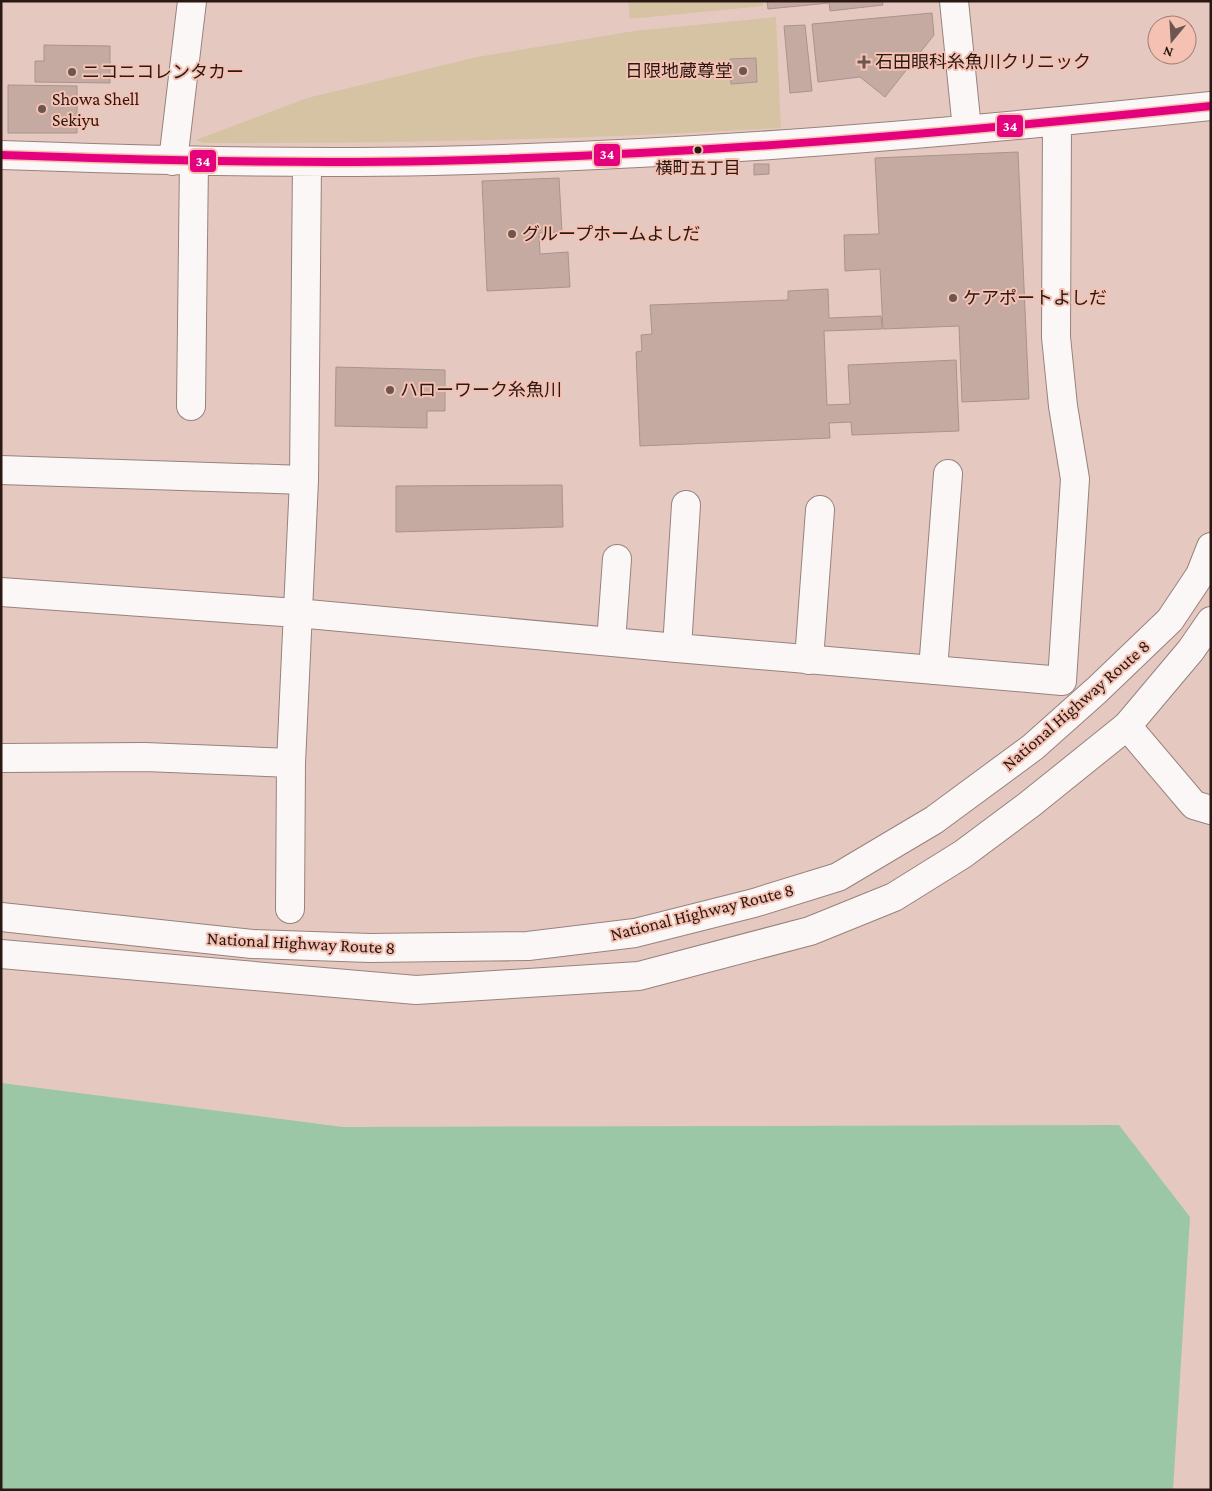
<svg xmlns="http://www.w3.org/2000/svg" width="1212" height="1491" font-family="'Crimson Pro','Noto Sans JP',serif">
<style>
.green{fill:#d6c3a4}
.water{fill:#9bc7a6}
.building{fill:#c5aaa2;stroke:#a8938d}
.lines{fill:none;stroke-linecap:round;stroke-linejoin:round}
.minor-casing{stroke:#97827c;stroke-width:30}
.highway-casing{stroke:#97827c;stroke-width:30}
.minor{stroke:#fbf7f6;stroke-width:28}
.highway{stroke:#fbf7f6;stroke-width:28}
.bus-1-casing{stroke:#f4c1b2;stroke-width:11}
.bus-1{stroke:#e5007d;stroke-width:8}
.poi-dot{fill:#6b5650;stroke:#f4c1b2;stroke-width:2}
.bus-dot{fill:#2a1813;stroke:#f4c1b2;stroke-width:2}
.labels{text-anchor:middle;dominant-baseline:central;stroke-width:4;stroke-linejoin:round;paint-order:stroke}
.bus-label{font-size:17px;fill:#2a1813;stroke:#f4c1b2}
.poi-label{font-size:18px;fill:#2a1813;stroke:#f4c1b2;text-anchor:start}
.street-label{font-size:18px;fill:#2a1813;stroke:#f4c1b2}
.line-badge{stroke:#f4c1b2;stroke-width:2}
.badge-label{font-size:14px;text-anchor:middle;font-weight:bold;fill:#fff}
</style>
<rect width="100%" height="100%" fill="#e5c9c1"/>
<!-- green -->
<path class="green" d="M628 1H763V6L630 19Z
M776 17 781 128C589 139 396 144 203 143L196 140 307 98 477 57 634 31Z"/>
<!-- water -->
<path class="water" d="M1 1083 343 1127 1119 1125 1190 1217 1173 1490H1Z"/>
<!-- building -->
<path class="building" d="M767 1H882L883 5 830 11 829 3 768 9Z
M932 13 934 35 885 97 860 77 818 82 812 24Z
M805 25 812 91 790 93 784 26Z
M44 45 110 46V83L35 82V61H44Z
M756 58 757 82 731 84 730 59Z
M8 85 77 86V133H8Z
M1018 152 1029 399 962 402 959 326 883 329 880 269 845 271 844 235 879 234 875 158Z
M754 164H769V174L754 175Z
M559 178 562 232 539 233 540 254 568 252 570 287 487 291 482 181Z
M828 289 829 318 881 316 882 329 824 331 827 405 850 404 848 365 956 360 959 431 852 435 851 422 829 423 830 438 640 446 636 352 642 351 641 335 652 334 650 305 788 300V291Z
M336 367 445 370V411H427V428L335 426Z
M562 485 563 527 396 532V486Z"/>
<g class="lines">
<!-- minor casing -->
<g class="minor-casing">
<path id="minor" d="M954 1 967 129
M1 155C145 160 289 164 433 161 693 155 952 133 1211 106
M173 161 192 1
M191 406 194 161
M1 470 304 480
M1 592 297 613 677 648 1062 681 1075 479 1063 406 1056 337 1057 122
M611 642 617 559
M677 648 686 505
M809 660 820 510
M933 670 948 474
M1127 726 1194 805 1211 810
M1 758 145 757 291 763
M290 909 291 763 304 480 307 163"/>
</g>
<!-- highway casing -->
<g class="highway-casing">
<path id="highway" d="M1 917 252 944 370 948 528 946 635 933 754 903 838 877 934 820 1033 747 1097 690 1170 620 1200 575 1211 547
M1 954 416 990 639 976 810 931 894 897 963 854 1030 804 1127 726 1191 650 1211 621"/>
</g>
<!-- minor -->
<use href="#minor" class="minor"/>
<!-- highway -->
<use href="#highway" class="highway"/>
<!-- bus-1 casing -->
<g class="bus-1-casing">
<path id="bus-1" d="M1 155C145 160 289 164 433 161 693 155 952 133 1211 106"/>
</g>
<!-- bus-1 -->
<use href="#bus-1" class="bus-1"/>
</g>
<!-- markers -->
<g class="poi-dot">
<path d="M861.5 54.5h5v5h5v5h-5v5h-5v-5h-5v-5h5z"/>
<circle cx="743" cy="71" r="5"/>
<circle cx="72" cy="72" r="5"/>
<circle cx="42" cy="109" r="5"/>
<circle cx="512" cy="234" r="5"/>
<circle cx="953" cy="298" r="5"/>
<circle cx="390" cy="390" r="5"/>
</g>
<circle class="bus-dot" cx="698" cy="150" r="4.5"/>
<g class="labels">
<!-- bus labels -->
<g class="bus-label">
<text x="698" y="168">横町五丁目</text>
</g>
<!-- poi labels -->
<g class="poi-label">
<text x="875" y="62">石田眼科糸魚川クリニック</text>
<text x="733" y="71" text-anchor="end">日限地蔵尊堂</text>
<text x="82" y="72">ニコニコレンタカー</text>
<text x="52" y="99">Showa Shell<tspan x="52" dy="21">Sekiyu</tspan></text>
<text x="522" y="234">グループホームよしだ</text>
<text x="963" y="298">ケアポートよしだ</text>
<text x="400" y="390">ハローワーク糸魚川</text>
</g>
<!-- street labels -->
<g class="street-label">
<text transform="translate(1076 705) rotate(-41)">National Highway Route 8</text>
<text transform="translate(702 912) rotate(-14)">National Highway Route 8</text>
<text transform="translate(301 943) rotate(3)">National Highway Route 8</text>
</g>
</g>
<g class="line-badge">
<rect x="996" y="114" width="28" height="24" rx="5" fill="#e5007d"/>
<rect x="593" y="143" width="28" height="24" rx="5" fill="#e5007d"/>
<rect x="189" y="149" width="28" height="24" rx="5" fill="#e5007d"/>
</g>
<g class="badge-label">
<text x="1010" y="131">34</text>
<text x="607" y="159">34</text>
<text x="203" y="166">34</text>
</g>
<!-- border -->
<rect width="1212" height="1491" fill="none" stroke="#2a1813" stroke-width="5"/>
<!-- north arrow -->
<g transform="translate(1172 40) rotate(198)"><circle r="24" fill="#f4c1b2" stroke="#a37d72"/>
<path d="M0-4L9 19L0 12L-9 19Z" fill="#6b5650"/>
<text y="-8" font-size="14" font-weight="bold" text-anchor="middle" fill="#2a1813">N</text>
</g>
</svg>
